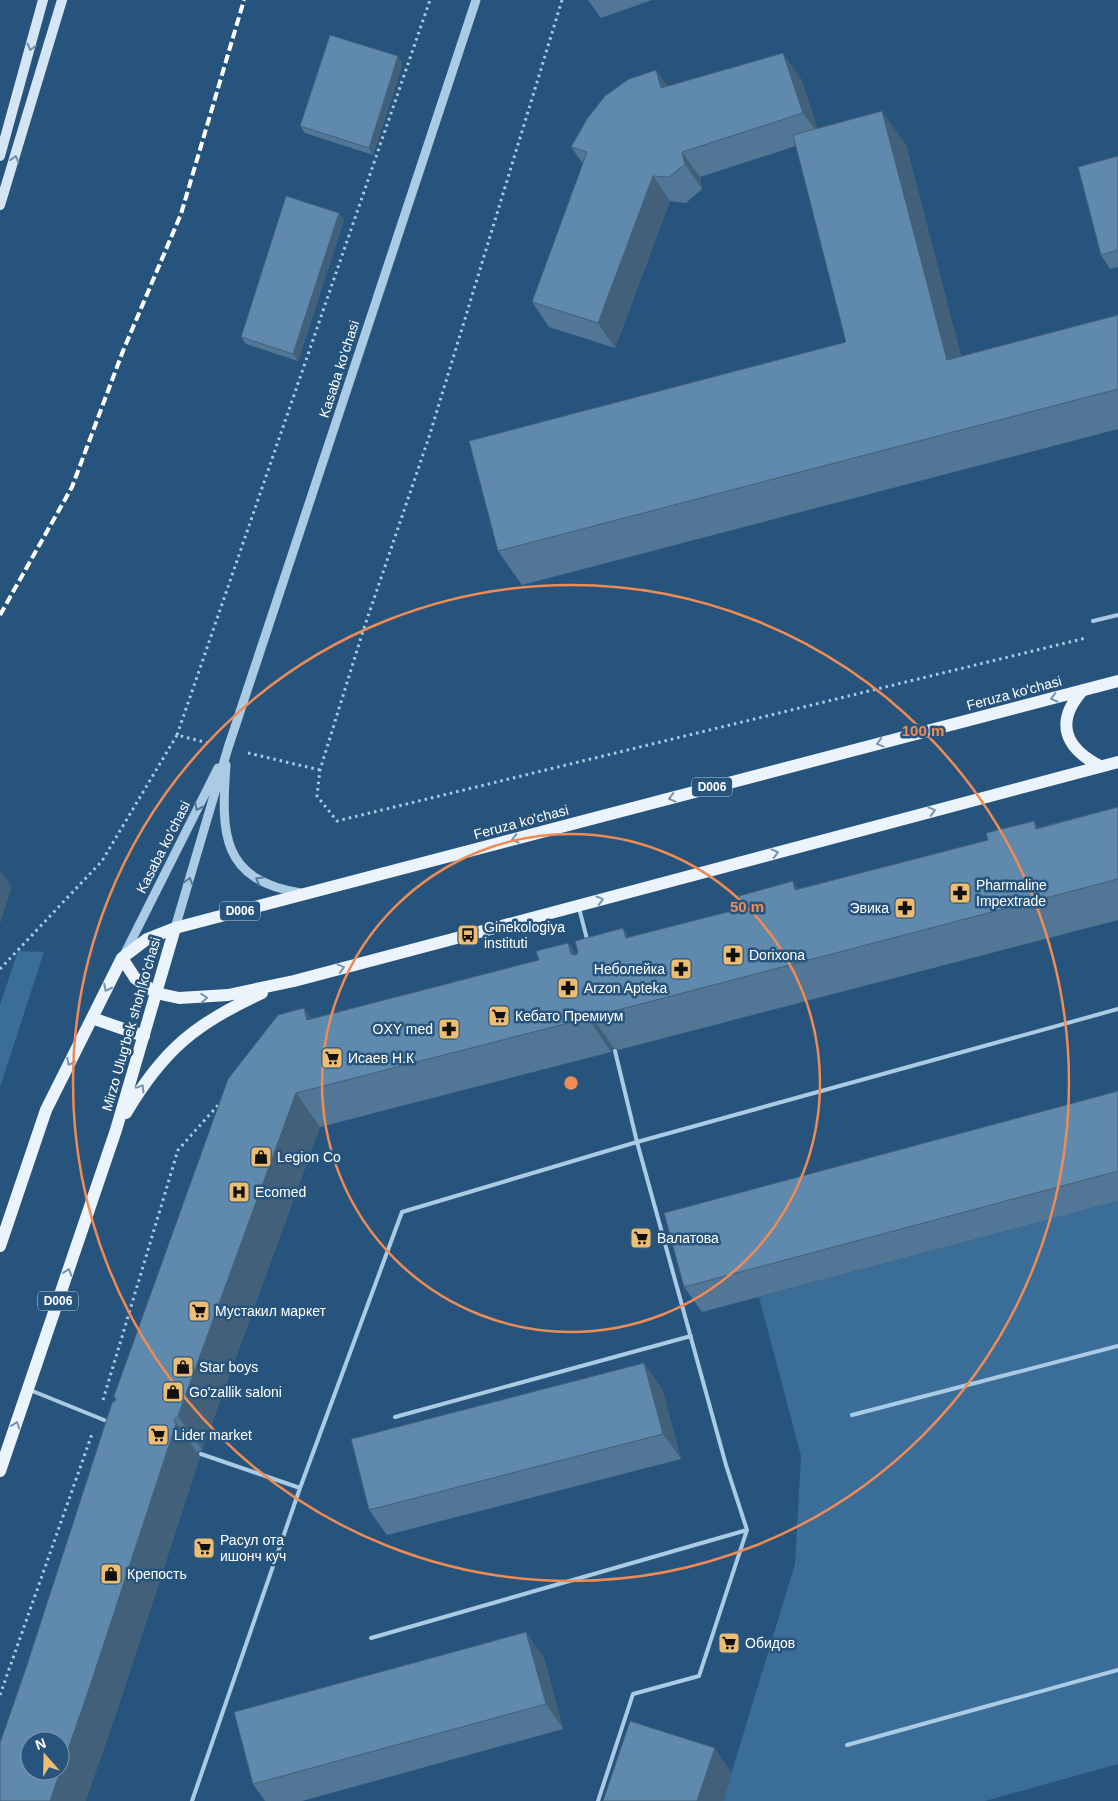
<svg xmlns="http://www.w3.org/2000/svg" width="1118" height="1801" font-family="Arial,sans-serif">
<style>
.green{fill:#3a6e99}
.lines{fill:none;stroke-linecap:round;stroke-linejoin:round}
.path{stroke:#abcbe4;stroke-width:3;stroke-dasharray:2.5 4;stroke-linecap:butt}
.service{stroke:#abcbe4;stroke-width:4}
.tertiary{stroke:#abcbe4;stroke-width:9}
.secondary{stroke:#d4e5f4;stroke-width:10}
.primary{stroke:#ebf3fc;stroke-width:12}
.rail{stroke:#fff;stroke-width:4;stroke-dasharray:9 4;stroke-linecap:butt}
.wall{fill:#527695}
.shaded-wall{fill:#426079}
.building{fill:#5f89ad;stroke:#426079;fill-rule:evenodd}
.oneway{stroke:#6c8eac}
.oneway2{stroke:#7594af}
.oneway3{stroke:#4f789b}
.ring{fill:none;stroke:#ef8b55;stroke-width:2.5}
.labels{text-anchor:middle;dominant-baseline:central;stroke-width:5;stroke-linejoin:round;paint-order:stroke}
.shield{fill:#27547c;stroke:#beccd8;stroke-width:1}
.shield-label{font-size:12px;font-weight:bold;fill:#fff}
.street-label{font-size:14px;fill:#fff;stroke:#27547c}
.poi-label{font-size:14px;fill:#fff;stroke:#27547c;text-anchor:start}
.centre{fill:#ef8b55;stroke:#27547c;stroke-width:2.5}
.ring-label{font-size:15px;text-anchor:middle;font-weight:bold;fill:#ef8b55;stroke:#27547c;stroke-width:5;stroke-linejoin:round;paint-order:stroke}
</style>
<rect width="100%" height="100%" fill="#27547c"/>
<!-- green -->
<path class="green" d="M18 951 44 952 0 1087V1005Z
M1118 1201V1764L985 1801H723L795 1564 801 1456 759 1297Z"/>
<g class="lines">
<!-- path -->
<path class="path" d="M562 0 429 437 363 631 320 770 317 796 337 821 1086 638
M177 735 430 0
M248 753 320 770
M0 969 102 861 177 735 208 743
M103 1400 178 1150 220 1103
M0 1695 92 1434"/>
<!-- service -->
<path class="service" d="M1093 621 1118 615
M579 908 588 943
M615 1051 637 1142 1118 1009
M30 1390 109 1422
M852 1415 1118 1346
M395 1417 691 1336
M201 1454 300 1488
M371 1638 747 1530
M847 1745 1118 1670
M192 1801 300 1488 402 1212 637 1142 726 1465 747 1530 699 1676 633 1694 598 1801"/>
<!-- tertiary -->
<path class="tertiary" d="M226 765C221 834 221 880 301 893
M175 928 228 748 476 0
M124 955 218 768"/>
<!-- secondary -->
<path class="secondary" d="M0 156 43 0
M0 205 62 0"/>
<!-- primary -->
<path class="primary" d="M1083 690C1054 722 1065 748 1100 766
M122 958 135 978 156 993 179 998 228 995 294 981 468 935 1118 762
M92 1018 144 1036
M126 1113C163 1050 196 1023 262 993
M0 1246 46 1110 122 958 147 939 175 928 1118 681
M0 1471 116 1130 175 928"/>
<!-- rail -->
<path class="rail" d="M0 615 72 487 123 351 181 214 244 0"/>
</g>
<!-- wall -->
<path class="wall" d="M588 0H652L601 18Z
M403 63 373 155 305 133 300 126Z
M656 70 667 86 801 79 817 128 906 145 961 356 1118 315V429L522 585 498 551 846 342 796 146 700 177 702 189 686 203 670 201 615 348 549 327 532 302 583 164 571 147Z
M1118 156V267L1110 269 1101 255Z
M344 220 298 361 246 344 241 337Z
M1118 807V920L618 1050 614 1048 611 1052 320 1127 202 1450 197 1453 200 1457 113 1723 116 1400 304 1008 312 1019 539 960 568 943 576 954 629 937 743 908 798 889Z
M1118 1091V1201L702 1312 684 1287Z
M662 1388 681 1459 387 1535 369 1510Z
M544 1658 563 1729 302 1801H265L253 1784Z"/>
<!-- shaded-wall -->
<path class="shaded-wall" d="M783 53 801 79 821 138 803 113Z
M398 56 403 63 373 155 369 148Z
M656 70 674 96 661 88Z
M882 111 906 145 971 394 947 360Z
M682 152 700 177 702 189 685 164Z
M653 176 670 201 615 348 598 323Z
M339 213 344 220 298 361 293 354Z
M1034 821 1057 855 1036 829Z
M0 870 12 887 0 924Z
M793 881 817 915 795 890Z
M623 928 647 962 626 938Z
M568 943 592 977 571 954Z
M304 1008 328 1042 307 1020Z
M590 1014 614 1048 611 1052 588 1018Z
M296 1093 320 1127 202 1450 178 1416Z
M644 1363 662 1388 681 1459 663 1434Z
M174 1419 200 1457 113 1723 86 1801H50Z
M526 1632 544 1658 563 1729 546 1704Z
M715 1748 732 1773 723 1801H697Z"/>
<!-- building -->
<path class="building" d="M330 35 398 56 369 148 300 126Z
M783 53 803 113 682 152 685 164 669 177 653 176 598 323 532 302 587 152 571 147 587 119 605 96 629 79 656 70 661 88Z
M882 111 947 360 1118 315V389L498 551 469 441 846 342 793 135Z
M1118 156V250L1101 255 1078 167Z
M286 196 339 213 293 354 241 337Z
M1118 807V879L595 1016 590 1014 588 1018 296 1093 178 1416 174 1419 176 1424 89 1689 50 1801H0V1743L26 1668 112 1403 116 1400 114 1396 228 1079 278 1015 304 1008 307 1020 539 960 536 951 568 943 571 954 576 955 578 952 575 941 623 928 626 938 743 908 739 896 793 881 795 890 988 840 986 833 1034 821 1036 829ZM30 1741H60V1771H30Z
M1118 1091V1171L684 1287 664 1213Z
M644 1363 663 1434 369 1510 351 1439Z
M526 1632 546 1704 253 1784 234 1712Z
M630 1721 715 1748 697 1801H603Z"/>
<!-- one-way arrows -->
<defs><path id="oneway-chevron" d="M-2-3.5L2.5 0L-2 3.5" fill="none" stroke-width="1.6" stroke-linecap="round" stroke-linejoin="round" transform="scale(1.25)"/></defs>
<g class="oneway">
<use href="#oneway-chevron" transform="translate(31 47) rotate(105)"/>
<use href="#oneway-chevron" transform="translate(15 159) rotate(-73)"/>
</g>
<g class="oneway2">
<use href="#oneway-chevron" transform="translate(1054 698) rotate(165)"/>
<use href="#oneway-chevron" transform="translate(880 743) rotate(165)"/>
<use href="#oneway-chevron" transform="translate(672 798) rotate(165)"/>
<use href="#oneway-chevron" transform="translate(932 811) rotate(-15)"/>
<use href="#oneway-chevron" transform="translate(515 839) rotate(165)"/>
<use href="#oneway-chevron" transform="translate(775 853) rotate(-15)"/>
<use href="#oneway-chevron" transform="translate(600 900) rotate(-15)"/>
<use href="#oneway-chevron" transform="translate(341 968) rotate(-15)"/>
<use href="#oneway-chevron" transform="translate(107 988) rotate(117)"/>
<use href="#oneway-chevron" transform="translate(204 998) rotate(-4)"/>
<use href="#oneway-chevron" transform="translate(70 1062) rotate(117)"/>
<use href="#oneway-chevron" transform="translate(141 1088) rotate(-58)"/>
<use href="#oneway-chevron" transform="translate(68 1272) rotate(-71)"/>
<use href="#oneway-chevron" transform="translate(16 1425) rotate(-71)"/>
</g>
<g class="oneway3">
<use href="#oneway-chevron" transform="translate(198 807) rotate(117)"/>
<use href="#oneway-chevron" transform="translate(259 880) rotate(-151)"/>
<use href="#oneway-chevron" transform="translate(189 881) rotate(-74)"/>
</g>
<!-- distance rings -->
<g class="ring">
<circle cx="571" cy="1083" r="249"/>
<circle cx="571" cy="1083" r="498"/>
</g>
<!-- icons -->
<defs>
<g id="pharmacy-square" transform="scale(1.125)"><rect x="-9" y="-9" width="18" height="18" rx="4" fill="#edbd71" stroke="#27547c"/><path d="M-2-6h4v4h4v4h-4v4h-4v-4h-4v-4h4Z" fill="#111"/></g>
<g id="bus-square" transform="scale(1.125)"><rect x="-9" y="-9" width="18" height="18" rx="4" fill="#edbd71" stroke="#27547c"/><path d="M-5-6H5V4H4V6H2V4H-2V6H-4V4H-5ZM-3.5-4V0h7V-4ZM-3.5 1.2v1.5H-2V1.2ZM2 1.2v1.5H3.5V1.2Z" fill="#111"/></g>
<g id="supermarket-square" transform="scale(1.125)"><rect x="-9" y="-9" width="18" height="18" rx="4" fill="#edbd71" stroke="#27547c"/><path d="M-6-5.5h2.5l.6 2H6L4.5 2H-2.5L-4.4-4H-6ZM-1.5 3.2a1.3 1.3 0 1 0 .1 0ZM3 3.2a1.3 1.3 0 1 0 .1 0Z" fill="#111"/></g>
<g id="shop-square" transform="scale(1.125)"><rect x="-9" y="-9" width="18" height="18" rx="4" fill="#edbd71" stroke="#27547c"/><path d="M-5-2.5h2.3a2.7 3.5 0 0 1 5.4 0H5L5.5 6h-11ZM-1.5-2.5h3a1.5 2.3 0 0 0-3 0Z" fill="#111"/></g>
<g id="hospital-square" transform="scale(1.125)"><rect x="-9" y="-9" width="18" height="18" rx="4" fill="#edbd71" stroke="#27547c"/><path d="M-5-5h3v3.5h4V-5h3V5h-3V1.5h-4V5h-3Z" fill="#111"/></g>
</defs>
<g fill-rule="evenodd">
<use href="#pharmacy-square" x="960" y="893"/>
<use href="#pharmacy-square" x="905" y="908"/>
<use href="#bus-square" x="468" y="935"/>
<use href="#pharmacy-square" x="733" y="955"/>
<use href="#pharmacy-square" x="681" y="969"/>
<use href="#pharmacy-square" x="568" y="988"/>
<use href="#supermarket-square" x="499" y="1016"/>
<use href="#pharmacy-square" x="449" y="1029"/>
<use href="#supermarket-square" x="332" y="1058"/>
<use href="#shop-square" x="261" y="1157"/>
<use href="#hospital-square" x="239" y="1192"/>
<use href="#supermarket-square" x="641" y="1238"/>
<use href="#supermarket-square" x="199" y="1311"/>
<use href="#shop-square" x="183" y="1367"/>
<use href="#shop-square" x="173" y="1392"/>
<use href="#supermarket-square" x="158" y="1435"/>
<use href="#supermarket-square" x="204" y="1548"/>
<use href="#shop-square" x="111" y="1574"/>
<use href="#supermarket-square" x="729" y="1643"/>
</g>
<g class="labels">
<!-- shield labels -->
<g class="shield">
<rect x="692" y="777.5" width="40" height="19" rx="4"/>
<rect x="220" y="901.5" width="40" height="19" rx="4"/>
<rect x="38" y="1291.5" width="40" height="19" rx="4"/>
</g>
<g class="shield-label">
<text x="712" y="787">D006</text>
<text x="240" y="911">D006</text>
<text x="58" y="1301">D006</text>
</g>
<!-- street labels -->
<g class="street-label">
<text transform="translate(339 369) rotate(-72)">Kasaba ko'chasi</text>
<text transform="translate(1014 693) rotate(-15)">Feruza ko'chasi</text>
<text transform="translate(521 822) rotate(-15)">Feruza ko'chasi</text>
<text transform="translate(163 847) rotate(-63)">Kasaba ko'chasi</text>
<text transform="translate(131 1024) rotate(-74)">Mirzo Ulug'bek shoh ko'chasi</text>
</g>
<!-- poi labels -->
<g class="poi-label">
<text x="976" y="885">Pharmaline<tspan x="976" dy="16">Impextrade</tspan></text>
<text x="889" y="908" text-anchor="end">Эвика</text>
<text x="484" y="927">Ginekologiya<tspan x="484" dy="16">instituti</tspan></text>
<text x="749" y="955">Dorixona</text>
<text x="665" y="969" text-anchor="end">Неболейка</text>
<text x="584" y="988">Arzon Apteka</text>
<text x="515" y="1016">Кебато Премиум</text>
<text x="433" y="1029" text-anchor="end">OXY med</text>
<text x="348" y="1058">Исаев Н.К</text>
<text x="277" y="1157">Legion Co</text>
<text x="255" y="1192">Ecomed</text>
<text x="657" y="1238">Валатова</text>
<text x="215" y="1311">Мустакил маркет</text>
<text x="199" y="1367">Star boys</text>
<text x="189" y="1392">Go'zallik saloni</text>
<text x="174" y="1435">Lider market</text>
<text x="220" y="1540">Расул ота<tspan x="220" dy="16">ишонч куч</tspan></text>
<text x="127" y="1574">Крепость</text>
<text x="745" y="1643">Обидов</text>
</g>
</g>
<circle cx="571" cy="1083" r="8" class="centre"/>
<g class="ring-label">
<text x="923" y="736">100 m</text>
<text x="747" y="912">50 m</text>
</g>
<!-- north arrow -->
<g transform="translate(45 1756) rotate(340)"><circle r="24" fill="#27547c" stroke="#7d98b0"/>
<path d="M0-4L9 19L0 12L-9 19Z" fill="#edbd71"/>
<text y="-8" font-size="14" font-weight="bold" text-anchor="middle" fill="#ffffff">N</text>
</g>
</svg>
